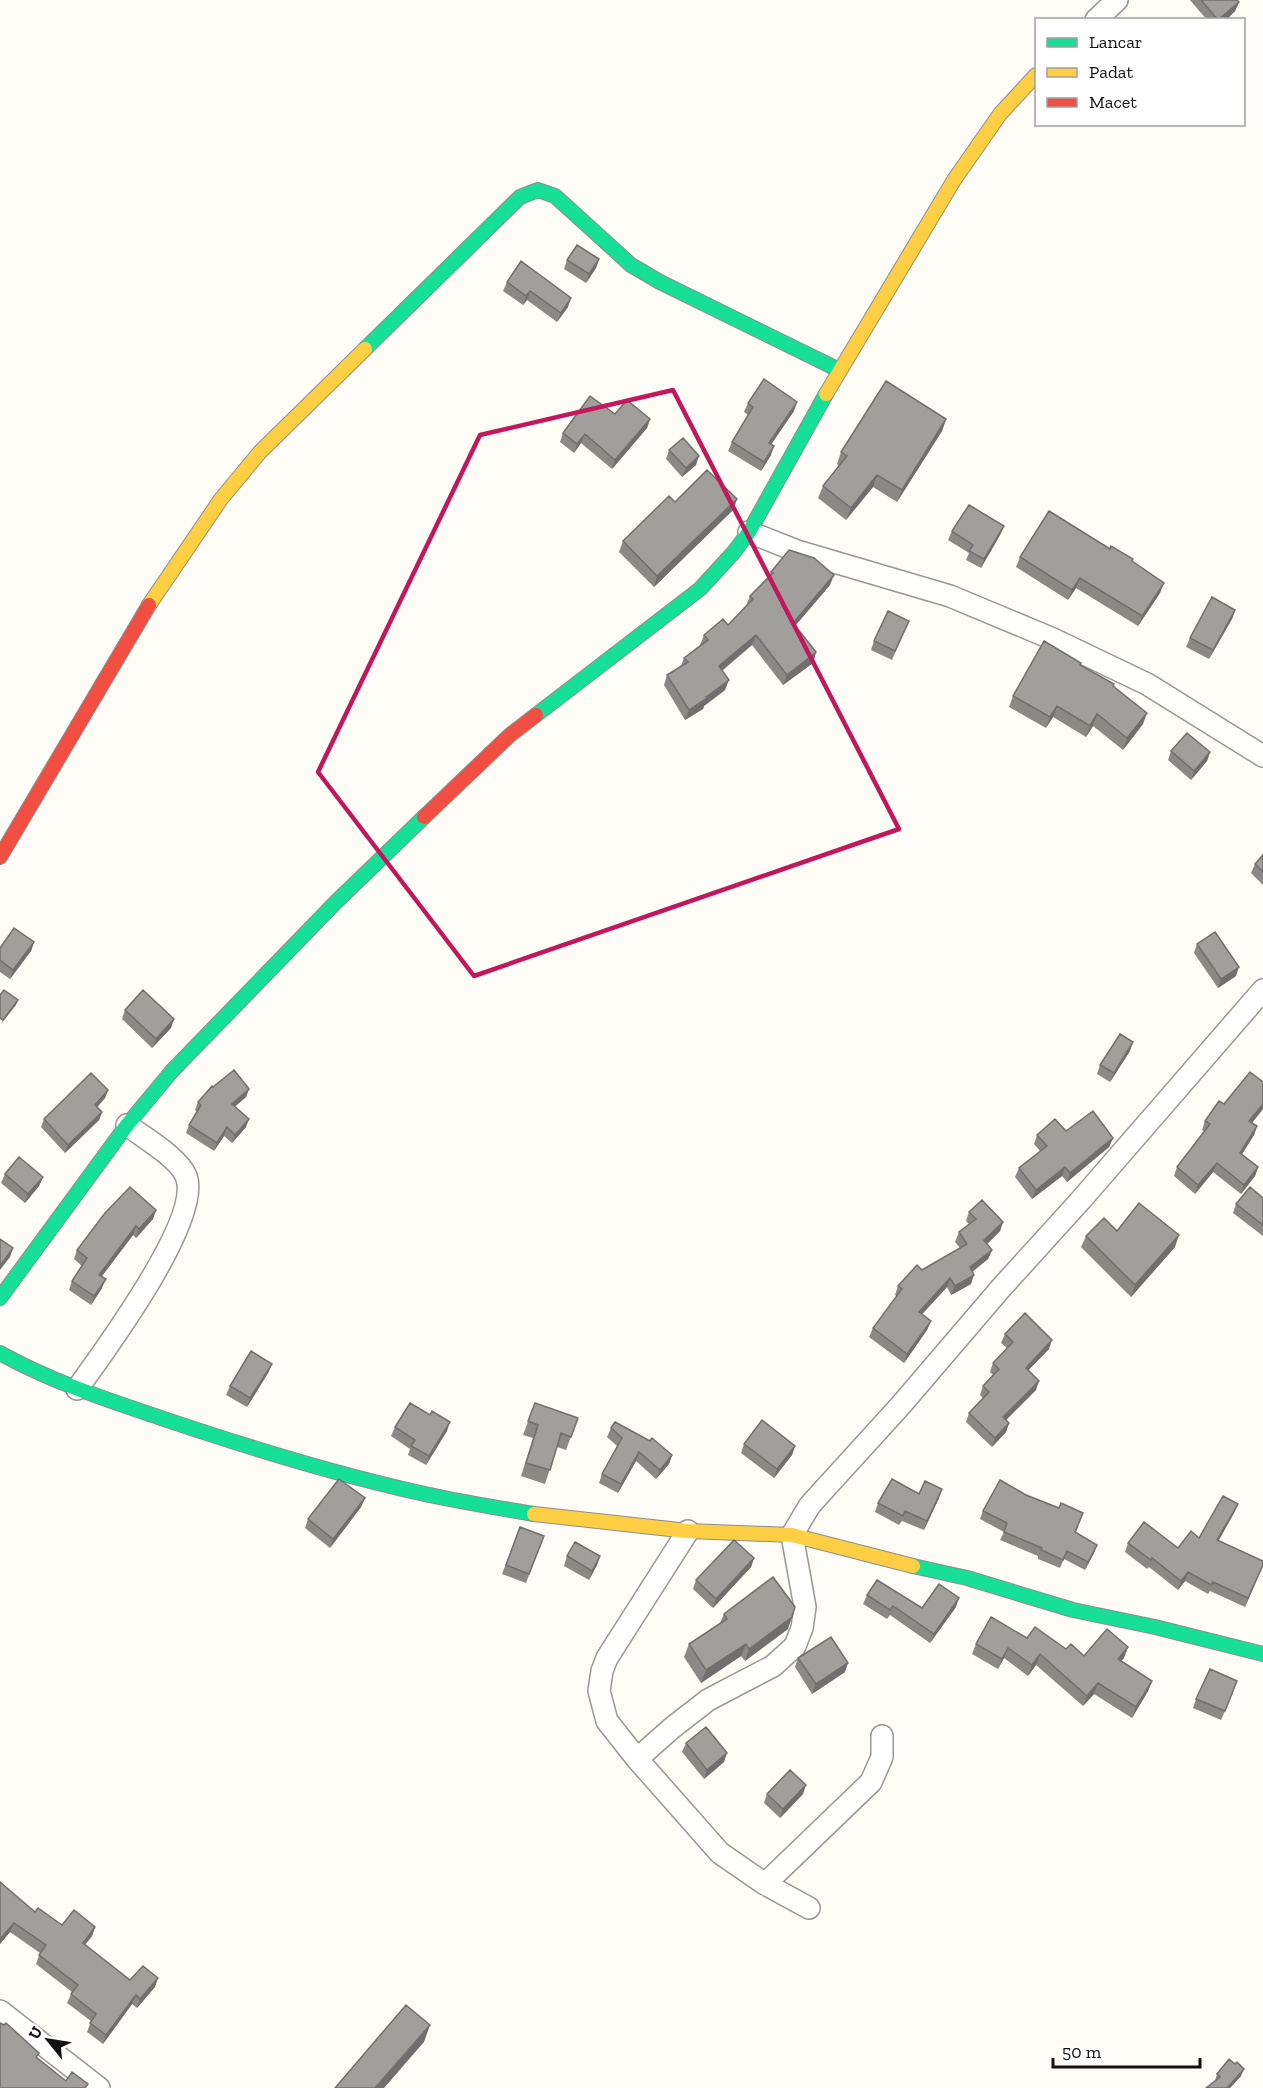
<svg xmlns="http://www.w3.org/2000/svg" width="1263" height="2088" font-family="'Zilla Slab',serif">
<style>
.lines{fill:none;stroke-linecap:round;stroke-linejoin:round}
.street-casing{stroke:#979795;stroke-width:24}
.fast-casing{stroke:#8e8d8b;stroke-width:16}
.slow-casing{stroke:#8e8d8b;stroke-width:16}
.jam-casing{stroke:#8e8d8b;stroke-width:16}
.street{stroke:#fffffe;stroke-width:21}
.fast{stroke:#16e098;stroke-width:14}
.slow{stroke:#ffcf43;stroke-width:14}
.jam{stroke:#f24e42;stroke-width:14}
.wall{fill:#8a8986}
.shaded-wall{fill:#716f6d}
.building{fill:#a19f9c;stroke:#716f6d;stroke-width:1.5}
.marked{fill:none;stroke:#c2185b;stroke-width:4.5;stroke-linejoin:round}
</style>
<rect width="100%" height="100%" fill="#fdfcf7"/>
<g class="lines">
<!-- street casing -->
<g class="street-casing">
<path id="street" d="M1096 20 1117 0
M749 532 797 551 950 596 1053 639 1147 684 1263 756
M77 1389C103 1353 203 1218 186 1176 179 1158 143 1137 127 1125
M688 1531 607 1658 602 1671 599 1691 607 1721 637 1759 720 1853 765 1884 809 1908
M637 1759 672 1728 708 1700 773 1666 795 1646 802 1628 805 1607 792 1535 810 1505 901 1405 1001 1288 1080 1201 1263 990
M765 1884 871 1782 882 1757V1736
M0 2011 99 2088"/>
</g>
<!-- fast casing -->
<g class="fast-casing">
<path id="fast" d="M365 349 520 197 538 190 555 196 631 265 660 282 839 370
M536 715 700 589 734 552 749 532 826 394
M0 1298 127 1125 172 1071 335 903 424 817
M0 1353C52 1382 108 1400 164 1419 256 1450 350 1479 444 1498 474 1504 504 1509 534 1514
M913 1566 967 1578 1073 1610 1155 1627 1263 1654"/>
</g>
<!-- slow casing -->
<g class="slow-casing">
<path id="slow" d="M826 394 954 180 1000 114 1036 75
M149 605 221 499 260 452 365 349
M534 1514 688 1531 792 1535 913 1566"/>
</g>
<!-- jam casing -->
<g class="jam-casing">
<path id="jam" d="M424 817 510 735 536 715
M0 857 149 605"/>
</g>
<!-- street -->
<use href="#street" class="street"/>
<!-- fast -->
<use href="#fast" class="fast"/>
<!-- slow -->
<use href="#slow" class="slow"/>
<!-- jam -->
<use href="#jam" class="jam"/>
</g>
<!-- wall -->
<path class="wall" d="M1190 0H1237L1239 2 1235 11 1226 20H1207Z
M599 259 596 268 586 283 564 269 567 260Z
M521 261 568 307 557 322 527 300 523 305 503 291 507 282Z
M748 403 794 411 771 444V455L761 471 728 451 732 442 748 415 744 412Z
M615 414 650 419 647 428 612 469 581 443 574 453 560 442 563 433Z
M946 419 942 431 897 502 873 487 846 520 818 498 823 486 839 466 837 464 841 452Z
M669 450 696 465 682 477 666 459Z
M737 499 733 510 654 587 619 552 623 541 675 502Z
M1004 526 1000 535 981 568 966 560 969 553 948 540 952 531Z
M1110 549 1132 561 1160 593 1138 626 1076 588 1068 600 1016 567 1020 557Z
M771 572 830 585 795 626 816 652 813 663 783 685 752 645 722 671 725 690 704 706 703 709 685 720 664 685 667 675 681 666 684 658 700 645 704 635 728 625 746 606 750 596 769 576Z
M1235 610 1232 619 1209 659 1186 647 1190 638Z
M909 621 892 660 871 650 874 641Z
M1081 665 1113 687 1143 724 1123 750 1093 726 1086 737 1053 717 1046 728 1009 707 1013 696Z
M1171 751 1210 752 1207 761 1191 780 1168 760Z
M1263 855V885L1251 873 1255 864Z
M34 942 31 951 10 979 0 972V948Z
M1197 944 1236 976 1218 988 1194 953Z
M125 1010 171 1028 152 1048 122 1019Z
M1130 1051 1110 1082 1097 1074 1100 1065Z
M213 1087 249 1089 246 1097 235 1106 246 1127 232 1143 224 1136 214 1151 186 1133 189 1125 197 1112 195 1110 198 1102Z
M108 1090 105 1098 97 1107 102 1112 99 1120 65 1153 41 1127 44 1119Z
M1224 1104 1263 1109 1252 1123 1257 1126 1254 1135 1242 1154 1258 1167 1255 1176 1241 1194 1213 1172 1195 1194 1174 1176 1177 1167 1204 1131 1202 1130 1205 1121Z
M1066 1131 1113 1138 1109 1147 1067 1182 1062 1176 1032 1199 1015 1177 1019 1168 1040 1151 1034 1144 1037 1135Z
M5 1174 43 1177 39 1186 25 1203 1 1183Z
M1263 1198V1236L1233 1213 1236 1204Z
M156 1210 153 1219 136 1238 133 1235 102 1276V1288L91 1305 69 1290 72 1281 82 1266 74 1259 77 1250Z
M969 1212 1003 1222 1000 1231 987 1244 992 1250 988 1259 972 1272 971 1284 951 1295 947 1287 922 1314 931 1321 927 1330 904 1363 869 1337 873 1328 897 1296 895 1295 898 1286 922 1270 960 1248 955 1242 959 1232 969 1224 966 1221Z
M1117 1231 1175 1247 1131 1297 1081 1247 1086 1236Z
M1005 1334 1049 1349 1028 1370 1036 1390 1006 1420 1009 1423 1006 1432 992 1447 966 1422 969 1413 983 1398 980 1395 983 1386 993 1375 990 1372 993 1363 1007 1348 1001 1343Z
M272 1364 268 1373 247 1407 226 1395 230 1386Z
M535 1403 578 1418 566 1450 557 1447 545 1484 521 1476 533 1438 523 1435Z
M395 1427 447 1431 426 1465 408 1455 410 1449 391 1436Z
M611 1428 672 1455 669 1464 656 1479 636 1461 618 1493 599 1483 602 1474 617 1446 607 1437Z
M744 1444 795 1446 792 1455 774 1478 741 1453Z
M919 1494 939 1498 924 1530 902 1521 899 1525 875 1512 878 1503Z
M1026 1495 1059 1508 1083 1513 1076 1532 1097 1545 1094 1553 1085 1570 1064 1559 1060 1568 1038 1559V1556L1000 1540 1004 1532 980 1519 983 1511Z
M365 1498 361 1507 330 1548 305 1528 308 1519Z
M1238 1504 1234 1513 1218 1541 1261 1570 1245 1607 1210 1591 1208 1594 1185 1581 1178 1590 1149 1567 1147 1569 1125 1552 1128 1543 1178 1548 1199 1538Z
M520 1527 544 1536 526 1583 502 1574Z
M567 1556H600L597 1565 589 1580 564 1566Z
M754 1558 751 1567 713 1608 693 1589 696 1580Z
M867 1595 922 1608 956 1607 930 1643 890 1615 887 1619 863 1604Z
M724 1614 788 1629 745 1661 741 1656 701 1683 684 1657 689 1644 720 1623Z
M1027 1638 1066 1649 1084 1656 1124 1658 1121 1661 1152 1681 1148 1691 1132 1718 1094 1694 1083 1706 1036 1665 1028 1676 1004 1658 998 1669 972 1654 976 1644Z
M798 1658 845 1672 812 1694 795 1667Z
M1234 1690 1221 1720 1193 1708 1196 1699Z
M686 1743 724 1762 704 1779 682 1752Z
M767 1794H803L780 1818 764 1803Z
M0 1882 35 1912 62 1925 95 1927 92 1936 85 1945 130 1980 155 1987 137 2008 132 2004 103 2044 87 2032 91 2021 67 2003 72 1992 36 1964 40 1953 10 1932 0 1944Z
M1217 2074 1241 2076 1230 2088H1206L1215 2081Z"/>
<!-- shaded-wall -->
<path class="shaded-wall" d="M1239 2 1235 11 1226 20H1219Z
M599 259 596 268 586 283 589 274Z
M530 291 527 300 523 305 526 296Z
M571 298 568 307 557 322 561 313Z
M797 402 794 411 766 452 769 443Z
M650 419 647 428 612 469 615 460Z
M946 419 942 431 897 502 902 490Z
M585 434 581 443 574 453 577 444Z
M774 446 771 455 761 471 764 462Z
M699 456 696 465 682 477 686 468Z
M877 475 873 487 846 520 851 508Z
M737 499 733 510 654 587 657 576Z
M1004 526 1000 535 981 568 984 559Z
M834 575 830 585 789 633 793 623Z
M1080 578 1076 588 1068 600 1072 590Z
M1164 583 1160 593 1138 626 1142 616Z
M1235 610 1232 619 1209 659 1213 650Z
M756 635 752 645 715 676 719 666Z
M816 652 813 663 783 685 787 675Z
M729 680 725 690 704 706 703 709 685 720 689 710Z
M1057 706 1053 717 1046 728 1050 717Z
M1147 713 1143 724 1123 750 1127 738Z
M1097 714 1093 726 1086 737 1090 726Z
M1210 752 1207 761 1191 780 1194 771Z
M34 942 31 951 10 979 13 970Z
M1239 967 1236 976 1218 988 1221 979Z
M18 1000 16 1005 1 1024 3 1020Z
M174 1019 171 1028 152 1048 156 1039Z
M1133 1042 1130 1051 1110 1082 1114 1073Z
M249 1089 246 1097 229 1112 232 1104Z
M108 1090 105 1098 92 1113 95 1105Z
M1263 1104V1109L1246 1130 1249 1121Z
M102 1112 99 1120 65 1153 68 1145Z
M249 1119 246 1127 232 1143 235 1135Z
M1257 1126 1254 1135 1237 1162 1240 1153Z
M227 1127 224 1136 214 1151 217 1143Z
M1113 1138 1109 1147 1067 1182 1070 1173Z
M1217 1163 1213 1172 1195 1194 1198 1185Z
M1065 1167 1062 1176 1032 1199 1036 1190Z
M1258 1167 1255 1176 1241 1194 1244 1185Z
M43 1177 39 1186 25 1203 28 1194Z
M156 1210 153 1219 136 1238 139 1229Z
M1003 1222 1000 1231 981 1250 984 1240Z
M136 1226 133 1235 96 1284 99 1275Z
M1179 1235 1175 1247 1131 1297 1135 1285Z
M13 1248 10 1257 0 1270V1266Z
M992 1250 988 1259 967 1276 970 1267Z
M974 1275 971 1284 951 1295 955 1286Z
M950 1278 947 1287 916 1321 919 1312Z
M106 1279 102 1288 91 1305 94 1296Z
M931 1321 927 1330 904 1363 907 1354Z
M1052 1340 1049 1349 1022 1377 1026 1368Z
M272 1364 268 1373 247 1407 250 1398Z
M1039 1381 1036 1390 1000 1426 1003 1417Z
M450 1422 447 1431 426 1465 429 1456Z
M1009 1423 1006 1432 992 1447 995 1438Z
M795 1446 792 1455 774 1478 777 1469Z
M639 1452 636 1461 618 1493 621 1484Z
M672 1455 669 1464 656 1479 660 1470Z
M942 1489 939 1498 924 1530 927 1521Z
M365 1498 361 1507 330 1548 333 1539Z
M1238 1504 1234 1513 1214 1549 1217 1540Z
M1097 1545 1094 1553 1085 1570 1088 1562Z
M600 1556 597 1565 589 1580 592 1571Z
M754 1558 751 1567 713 1608 716 1599Z
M1263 1565 1261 1570 1245 1607 1248 1598Z
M1188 1572 1185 1581 1178 1590 1181 1581Z
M959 1598 956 1607 930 1643 934 1634Z
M792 1617 788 1629 745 1661 749 1649Z
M746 1644 741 1656 701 1683 706 1670Z
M1128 1647 1124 1658 1114 1669 1118 1659Z
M1008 1648 1004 1658 998 1669 1002 1659Z
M1040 1654 1036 1665 1028 1676 1032 1665Z
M848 1663 845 1672 812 1694 816 1684Z
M1152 1681 1148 1691 1132 1718 1136 1707Z
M1098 1683 1094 1694 1083 1706 1087 1696Z
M727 1753 724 1762 704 1779 707 1770Z
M806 1785 803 1794 780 1818 783 1809Z
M14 1923 10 1932 0 1944V1939Z
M95 1927 92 1936 79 1952 83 1943Z
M158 1978 155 1987 137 2008 140 1999Z
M136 1995 132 2004 103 2044 106 2035Z
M430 2025 424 2042 384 2088H375Z
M1244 2069 1241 2076 1230 2088H1227Z"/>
<!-- building -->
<path class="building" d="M1201 0H1237L1239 2 1218 20Z
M577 245 599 259 589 274 567 260Z
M521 261 571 298 561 313 530 291 526 296 507 282Z
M764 379 797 402 769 443 774 446 764 462 732 442 753 407 748 403Z
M886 381 946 419 902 490 877 475 851 508 823 486 847 456 841 452Z
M590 396 615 414 627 400 650 419 615 460 585 434 577 444 563 433Z
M683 438 699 456 686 468 669 450Z
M707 470 737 499 657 576 623 541 669 496 675 502Z
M969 505 1004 526 984 559 969 551 973 545 952 531Z
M1049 511 1110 549 1111 546 1133 559 1132 561 1164 583 1142 616 1080 578 1072 590 1020 557Z
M789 550 814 558 834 575 793 623 816 652 787 675 756 635 719 666 729 680 706 697 707 698 689 710 667 675 688 662 684 658 708 640 704 635 723 619 728 625 753 599 750 596 773 573 771 572Z
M1212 597 1235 610 1213 650 1190 638Z
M888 611 909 621 895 651 874 641Z
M1044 641 1081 663 1080 665 1114 684 1113 686 1147 713 1127 738 1097 714 1090 726 1057 706 1050 717 1013 696Z
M1187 733 1210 752 1194 771 1171 751Z
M1263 855V872L1255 864Z
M14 928 34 942 13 970 0 960V948Z
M1215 932 1239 967 1221 979 1197 944Z
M4 990 18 1000 3 1020 0 1018V995Z
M143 990 174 1019 156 1039 125 1010Z
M1120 1034 1133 1042 1114 1073 1100 1065Z
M234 1070 249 1089 232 1104 249 1119 235 1135 227 1127 217 1143 189 1125 201 1105 198 1102 212 1086 213 1087Z
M1250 1072 1263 1082V1104L1249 1121 1257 1126 1240 1153 1258 1167 1244 1185 1217 1163 1198 1185 1177 1167 1210 1124 1205 1121 1219 1101 1224 1104Z
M91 1073 108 1090 95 1105 102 1112 68 1145 44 1119Z
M1093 1111 1113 1138 1070 1173 1065 1167 1036 1190 1019 1168 1047 1146 1037 1135 1055 1119 1066 1131Z
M19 1157 43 1177 28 1194 5 1174Z
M130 1187 156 1210 139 1229 136 1226 99 1275 106 1279 94 1296 72 1281 87 1258 77 1250 105 1213Z
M1250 1187 1263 1198V1225L1236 1204Z
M982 1200 1003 1222 984 1240 992 1250 970 1267 974 1275 955 1286 950 1278 919 1312 931 1321 907 1354 873 1328 902 1289 898 1286 917 1265 922 1270 967 1244 959 1232 976 1219 969 1212Z
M1139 1203 1179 1235 1135 1285 1086 1236 1104 1218 1117 1231Z
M0 1239 13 1248 0 1266Z
M1025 1313 1052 1340 1026 1368 1039 1381 1003 1417 1009 1423 995 1438 969 1413 989 1392 983 1386 999 1369 993 1363 1013 1342 1005 1334Z
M251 1351 272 1364 250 1398 230 1386Z
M410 1403 430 1415 432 1411 450 1422 429 1456 411 1446 415 1440 395 1427Z
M535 1403 578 1418 571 1437 561 1433 550 1470 526 1463 538 1425 528 1421Z
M762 1420 795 1446 777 1469 744 1444Z
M615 1422 650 1441 652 1438 672 1455 660 1470 639 1452 621 1484 602 1474 622 1438 611 1428Z
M339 1479 365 1498 333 1539 308 1519Z
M892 1479 919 1494 925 1481 942 1489 927 1521 905 1511 903 1516 878 1503Z
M1000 1480 1026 1495 1059 1508 1061 1503 1083 1513 1075 1532 1097 1545 1088 1562 1067 1551 1063 1560 1041 1550 1042 1548 1004 1532 1007 1523 983 1511Z
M1223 1496 1238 1504 1217 1540 1263 1561V1565L1248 1598 1213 1582 1211 1585 1188 1572 1181 1581 1152 1558 1151 1560 1128 1543 1144 1522 1178 1548 1191 1531 1199 1538Z
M520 1527 544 1536 529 1574 506 1565Z
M734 1540 754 1558 716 1599 696 1580Z
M575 1542 600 1556 592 1571 567 1556Z
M773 1577 795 1607 792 1617 749 1649 746 1644 706 1670 689 1644 727 1619 724 1614Z
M877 1580 922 1608 939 1584 959 1598 934 1634 893 1606 890 1610 867 1595Z
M991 1617 1027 1638 1035 1627 1066 1649 1071 1644 1084 1656 1107 1629 1128 1647 1118 1659 1152 1681 1136 1707 1098 1683 1087 1696 1040 1654 1032 1665 1008 1648 1002 1659 976 1644Z
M831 1637 848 1663 816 1684 798 1658Z
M1210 1669 1237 1681 1225 1711 1196 1699Z
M706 1727 727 1753 707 1770 686 1743Z
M790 1770 806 1785 783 1809 767 1794Z
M0 1882 35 1912 38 1908 62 1925 74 1910 95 1927 83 1943 130 1980 143 1966 158 1978 140 1999 136 1995 106 2035 90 2023 96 2014 71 1994 78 1985 39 1955 46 1945 14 1923 0 1939Z
M406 2005 430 2025 375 2088H335Z
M0 2023 4 2025 6 2023 39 2053 36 2057 66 2081 72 2072 88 2084 85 2088H0Z
M1229 2059 1235 2064 1237 2062 1244 2069 1227 2088H1206L1220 2077 1217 2074Z"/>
<!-- marked area -->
<path class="marked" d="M673 390 899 829 474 976 318 772 480 435Z"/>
<!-- legend -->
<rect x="1035" y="18" width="210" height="108" fill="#ffffff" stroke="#a0a0a0" stroke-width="1.5"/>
<rect x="1047" y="38" width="30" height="9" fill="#16e098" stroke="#a0a0a0" stroke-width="1.5"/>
<text x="1089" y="48" font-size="18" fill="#111111">Lancar</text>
<rect x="1047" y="68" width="30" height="9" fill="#ffcf43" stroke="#a0a0a0" stroke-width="1.5"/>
<text x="1089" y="78" font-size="18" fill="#111111">Padat</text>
<rect x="1047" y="98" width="30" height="9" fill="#f24e42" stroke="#a0a0a0" stroke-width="1.5"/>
<text x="1089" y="108" font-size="18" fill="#111111">Macet</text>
<!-- north arrow -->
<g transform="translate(48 2040) rotate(300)" stroke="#ffffff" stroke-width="4.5" paint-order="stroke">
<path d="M0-4.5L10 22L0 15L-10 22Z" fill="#111111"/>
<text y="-9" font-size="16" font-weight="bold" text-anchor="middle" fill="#111111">U</text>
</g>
<!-- scale -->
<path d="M1053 2058v9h147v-9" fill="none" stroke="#111111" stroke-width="3"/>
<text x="1062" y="2058" font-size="18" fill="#111111" stroke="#ffffff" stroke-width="4.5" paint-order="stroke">50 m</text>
</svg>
